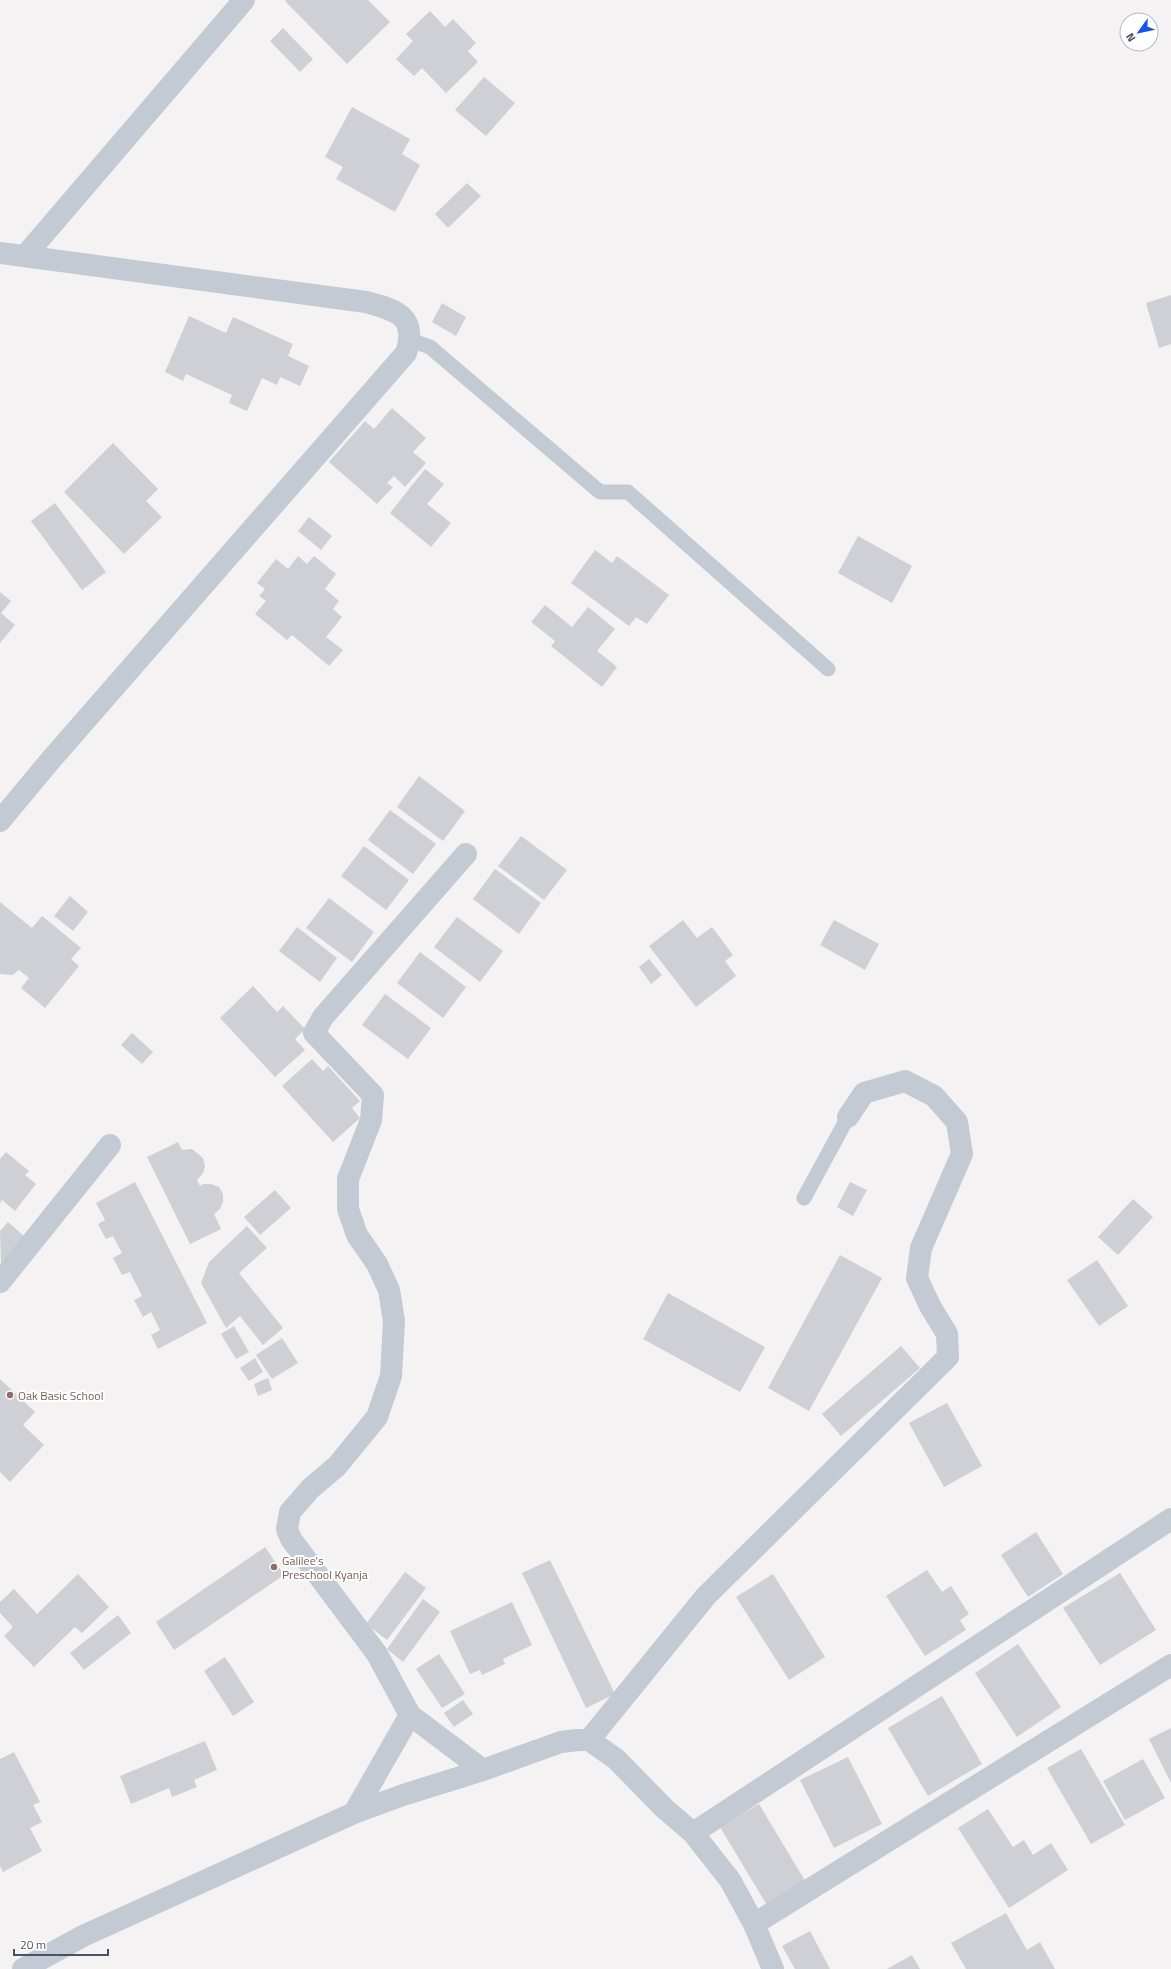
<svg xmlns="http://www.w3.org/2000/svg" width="1171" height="1969" font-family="'Titillium Web',sans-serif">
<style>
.building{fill:#ced0d6}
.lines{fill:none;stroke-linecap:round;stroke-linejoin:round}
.lane{stroke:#c3cad3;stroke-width:15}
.street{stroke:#c3cad3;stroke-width:22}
.education-dot{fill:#8d6e63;stroke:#fff;stroke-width:1.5}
.labels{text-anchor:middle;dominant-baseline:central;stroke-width:4;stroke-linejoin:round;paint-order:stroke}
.education-label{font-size:12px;fill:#785e54;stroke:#fff;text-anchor:start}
</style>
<rect width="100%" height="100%" fill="#f4f2f2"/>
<!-- building -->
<path class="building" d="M286 0H368L390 22 347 64 285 1Z
M430 11 445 27 453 19 476 43 468 51 478 62 446 93 422 68 414 76 396 59 413 41 406 34Z
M283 28 313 59 300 72 270 41Z
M484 77 515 103 486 136 455 110Z
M352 107 410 139 402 154 420 165 395 212 336 179 343 167 325 157Z
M467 183 481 196 448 228 435 214Z
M1171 295V344L1159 348 1146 303Z
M442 303 466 317 456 336 432 322Z
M189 316 226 333 233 317 293 344 288 356 309 366 300 386 280 377 277 385 262 378 247 411 229 403 232 395 186 374 183 381 165 372Z
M392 408 426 438 413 452 426 463 405 487 394 476 387 483 393 487 377 504 329 462 365 421 374 429Z
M113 443 158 489 146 501 162 517 124 554 64 492Z
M425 469 444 484 427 504 451 523 431 547 390 513Z
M55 503 106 572 82 590 31 521Z
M309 517 332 536 321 550 298 531Z
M858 536 912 566 892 603 838 573Z
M595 550 612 563 617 556 669 595 647 624 636 617 629 626 571 583Z
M298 556 307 564 314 556 336 574 325 589 339 601 333 609 342 617 326 637 343 650 329 666 292 635 287 640 255 614 266 601 259 596 265 589 257 583 276 559 288 569Z
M0 592 11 601 1 613 15 625 0 643Z
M545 605 572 627 588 607 615 629 597 651 617 667 602 687 551 646 555 641 531 622Z
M419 776 465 811 443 841 397 807Z
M390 810 436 844 413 874 368 840Z
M521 836 567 870 544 900 498 866Z
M364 846 409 880 386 910 341 876Z
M495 869 541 903 519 934 473 899Z
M70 896 88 912 73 931 54 916Z
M329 898 374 932 352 962 306 928Z
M0 902 32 928 42 916 81 948 71 959 79 966 45 1008 21 988 29 978 19 970 13 975 0 974Z
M457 917 503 951 480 982 434 947Z
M683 920 697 938 712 927 733 955 725 961 736 976 696 1007 649 946Z
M834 920 879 944 865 970 820 945Z
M297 927 337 958 320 982 279 951Z
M420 952 466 987 443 1018 397 983Z
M649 959 662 975 651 984 639 967Z
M253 986 277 1012 283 1006 305 1029 295 1039 305 1050 275 1077 220 1018Z
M385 994 431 1028 408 1059 362 1025Z
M132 1033 153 1052 142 1064 121 1045Z
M312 1059 323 1071 328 1066 360 1101 352 1108 360 1118 333 1142 282 1086Z
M178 1142 182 1150 192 1149 203 1158 205 1166 203 1173 197 1180 200 1186 203 1184H211L219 1187 223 1194V1202L220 1209 214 1214 221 1229 190 1244 147 1157Z
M6 1152 29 1171 25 1175 36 1184 15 1211 2 1200 0 1203V1159Z
M135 1182 207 1323 158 1349 151 1335 160 1330 151 1312 143 1317 134 1300 142 1296 130 1272 122 1275 113 1258 122 1253 113 1236 106 1239 98 1224 105 1220 96 1203Z
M850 1182 867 1190 853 1216 837 1207Z
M275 1190 291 1208 260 1235 244 1217Z
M1133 1199 1153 1217 1118 1255 1098 1237Z
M8 1222 24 1236 1 1265 0 1231Z
M247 1226 267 1248 239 1273 283 1328 263 1345 240 1316 226 1328 201 1283 209 1262Z
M840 1255 882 1278 809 1411 768 1388Z
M1097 1260 1128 1306 1099 1326 1067 1280Z
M668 1293 765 1347 740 1392 643 1339Z
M234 1326 249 1352 236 1359 221 1334Z
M282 1338 298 1363 272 1379 256 1355Z
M901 1346 920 1368 841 1436 822 1414Z
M255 1358 263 1372 249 1381 240 1368Z
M268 1378 272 1390 258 1396 254 1384Z
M0 1379 35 1412 23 1425 44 1445 10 1482 0 1472Z
M947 1403 982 1466 944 1487 909 1423Z
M1036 1532 1063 1574 1028 1597 1001 1555Z
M265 1547 284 1575 174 1650 156 1622Z
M550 1560 615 1694 586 1708 522 1573Z
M927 1570 942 1592 951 1586 969 1614 960 1620 966 1630 925 1656 886 1596Z
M405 1572 426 1588 387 1640 366 1624Z
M1120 1573 1156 1630 1100 1665 1063 1608Z
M78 1574 109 1607 82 1633 75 1627 34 1667 4 1636 13 1627 0 1613V1602L14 1589 37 1614Z
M773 1574 825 1657 789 1680 736 1597Z
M423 1599 440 1612 403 1662 387 1649Z
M512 1602 532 1645 503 1659 505 1664 482 1675 480 1670 470 1674 450 1631Z
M118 1615 131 1633 84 1670 70 1653Z
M1018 1644 1061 1707 1017 1737 975 1673Z
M439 1654 465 1694 442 1708 416 1669Z
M225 1657 254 1702 233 1716 204 1671Z
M942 1696 982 1764 928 1796 888 1728Z
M463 1700 473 1714 454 1727 444 1713Z
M1171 1728V1783L1149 1739Z
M205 1741 217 1770 194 1780 197 1787 172 1797 169 1788 131 1804 120 1776Z
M1081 1749 1125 1825 1091 1844 1047 1768Z
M14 1752 40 1802 33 1805 42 1822 30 1828 42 1851 3 1872 0 1866V1759Z
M848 1757 882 1824 834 1848 800 1780Z
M1143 1759 1165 1798 1125 1820 1103 1781Z
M759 1804 807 1884 768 1907 720 1827Z
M988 1809 1013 1847 1024 1840 1033 1855 1051 1843 1068 1870 1009 1908 958 1828Z
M1006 1913 1027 1950 1040 1942 1055 1969H966L951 1943Z
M810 1931 830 1969H795L782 1946Z
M912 1955 920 1969H887Z"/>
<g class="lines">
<!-- lane -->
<path class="lane" d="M410 340 430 347 600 492H628L828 669
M804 1198 848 1117"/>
<!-- street -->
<path class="street" d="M0 253 366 302C396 310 418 316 406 353L49 762 0 821
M25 256 244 0
M466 854 323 1017 314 1033 373 1095 371 1120 348 1179V1209L357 1235 377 1264 389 1290 394 1321 391 1376 377 1417 337 1466 311 1488 290 1512 287 1529 291 1539 377 1654 410 1715 483 1770
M0 1282 110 1145
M589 1740 706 1596 948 1357 947 1334 930 1306 917 1278 921 1248 962 1154 957 1122 934 1096 905 1081 864 1093 848 1117
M354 1813 410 1715
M693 1833 1171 1519
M754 1924 1171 1665
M23 1969 83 1936 354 1813 403 1795 483 1770 561 1742 578 1740H589L616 1759 665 1809 693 1833 730 1880 754 1924 773 1969"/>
</g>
<!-- markers -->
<g class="education-dot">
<circle cx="10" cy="1395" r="4"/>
<circle cx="274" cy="1567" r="4"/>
</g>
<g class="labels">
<!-- education labels -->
<g class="education-label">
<text x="18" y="1395">Oak Basic School</text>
<text x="282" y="1560">Galilee's<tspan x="282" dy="14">Preschool Kyanja</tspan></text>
</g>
</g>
<!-- north arrow -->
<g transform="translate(1139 32) rotate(237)"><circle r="19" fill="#ffffff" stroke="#b6babf"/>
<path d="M0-3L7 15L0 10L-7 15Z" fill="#1655ea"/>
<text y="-6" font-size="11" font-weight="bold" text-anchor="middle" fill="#495260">N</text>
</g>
<!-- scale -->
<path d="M14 1949v6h94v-6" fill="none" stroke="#495260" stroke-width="2"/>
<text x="20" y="1949" font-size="12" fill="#495260" stroke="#ffffff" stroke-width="3" paint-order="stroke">20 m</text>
</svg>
